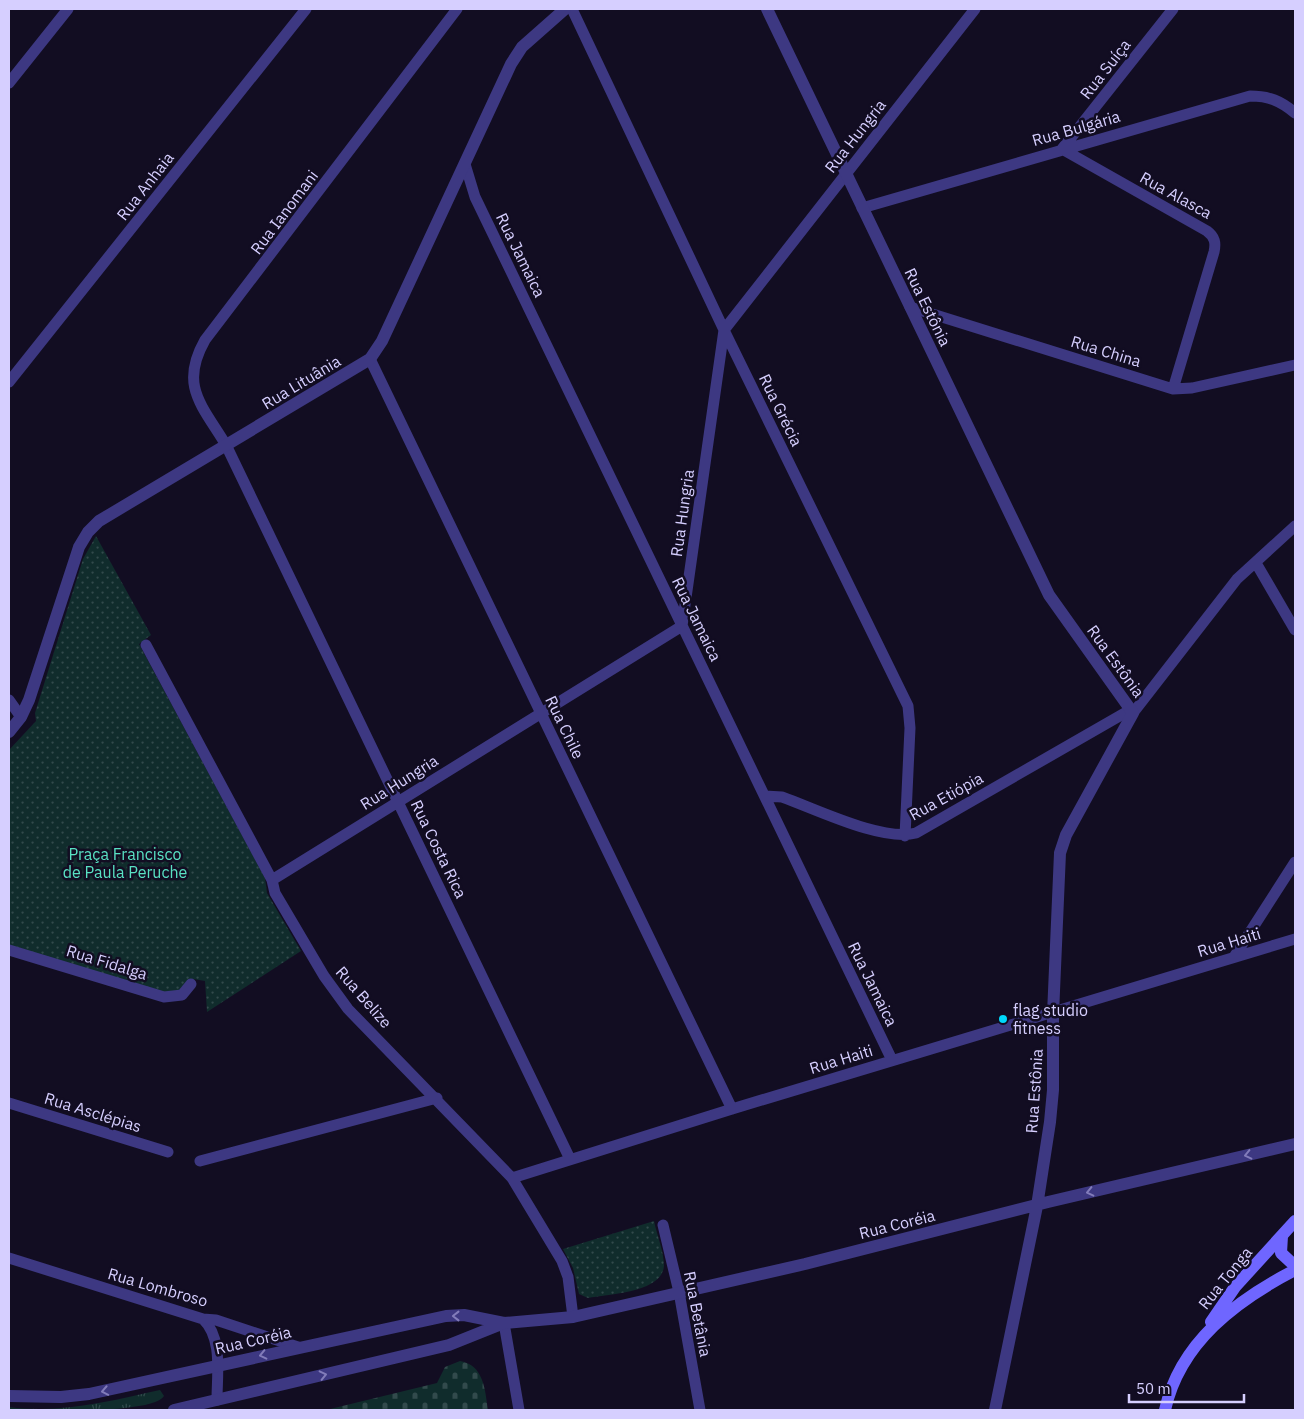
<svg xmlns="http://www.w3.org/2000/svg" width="1304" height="1419" font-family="'IBM Plex Sans',sans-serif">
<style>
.grass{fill:url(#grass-tufts)}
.cemetery{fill:url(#cemetery-stones)}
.park{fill:url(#park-dots)}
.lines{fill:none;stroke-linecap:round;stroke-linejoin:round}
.minor{stroke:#3d3882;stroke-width:11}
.tertiary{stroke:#3d3882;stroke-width:12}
.secondary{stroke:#6f66ff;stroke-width:12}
.oneway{stroke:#827cba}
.poi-dot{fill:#00d8fa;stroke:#120d22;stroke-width:2}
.labels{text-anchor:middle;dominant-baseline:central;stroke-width:5;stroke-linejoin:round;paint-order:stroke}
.street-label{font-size:16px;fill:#d6cfff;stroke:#120d22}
.park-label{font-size:16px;fill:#59e1c3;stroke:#120d22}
.poi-label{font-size:16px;fill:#d6cfff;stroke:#120d22;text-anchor:start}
</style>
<defs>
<pattern id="grass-tufts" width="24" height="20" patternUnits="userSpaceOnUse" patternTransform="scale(1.25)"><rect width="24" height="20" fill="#102c2c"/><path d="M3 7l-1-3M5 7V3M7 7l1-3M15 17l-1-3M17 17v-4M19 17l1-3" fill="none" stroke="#324a4c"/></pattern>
<pattern id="cemetery-stones" width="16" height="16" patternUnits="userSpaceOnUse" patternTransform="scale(1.25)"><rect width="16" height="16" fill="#102c2c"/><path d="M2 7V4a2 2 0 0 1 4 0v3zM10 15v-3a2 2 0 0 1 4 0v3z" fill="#324a4c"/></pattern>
<pattern id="park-dots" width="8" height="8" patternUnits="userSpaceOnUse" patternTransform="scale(1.25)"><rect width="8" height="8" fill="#102c2c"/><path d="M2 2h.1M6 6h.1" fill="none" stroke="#324a4c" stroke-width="1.8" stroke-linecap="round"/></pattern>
</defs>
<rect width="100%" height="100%" fill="#120d22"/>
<!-- grass -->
<path class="grass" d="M160 1390 164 1396C152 1415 34 1410 9 1410V1407C61 1414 110 1401 160 1390Z"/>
<!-- cemetery -->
<path class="cemetery" d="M460 1361C484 1365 485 1390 488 1410H326L437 1383 445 1367Z"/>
<!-- park -->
<path class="park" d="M96 536 151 635 139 644 265 878 267 893 301 951 207 1012 205 981 193 979 170 998 9 949V750L36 721 35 713 83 559Z
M654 1221C657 1235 664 1252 664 1266 662 1293 608 1294 588 1298L579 1294 573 1268 563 1249Z"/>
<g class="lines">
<!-- minor -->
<path class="minor" d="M457 9 205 340C179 386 202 405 226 445L570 1159
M572 9 724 330 908 706 910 728 905 836
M1173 9 1062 149 1207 231C1215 237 1216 243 1214 252L1173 389
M9 83 68 9
M465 164 475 197 892 1060
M862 208 1250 96C1269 96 1281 101 1295 113
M910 307 1173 389 1192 388 1295 365
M370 359 732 1109
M9 382 306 9
M1256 563 1295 630
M146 645 272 880 275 893 324 976 348 1009 512 1178 562 1261 568 1277 573 1317
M9 700 21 717
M1133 713 1237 579 1295 526
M765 796 782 797C816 809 882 842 916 833L1130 710
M272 880 682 626 724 330 975 9
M9 950 164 997 182 995 191 984
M1234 957 1295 862
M9 1103 168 1152
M200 1161 437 1098
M512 1178 732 1109 1295 939
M663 1225 679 1292 700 1410
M9 1258 203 1319 216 1320 298 1347
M203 1319C223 1338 217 1374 217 1400
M504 1323 519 1410"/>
<!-- tertiary -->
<path class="tertiary" d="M767 9 1049 595 1133 713 1066 835 1060 853 1053 1014V1090L1050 1122 1037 1206 995 1410
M9 732 21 717 29 700 79 547 88 532 99 521 370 359 382 341 511 64 522 47 565 9
M9 1396 61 1397 89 1394 446 1316 464 1315 504 1323 573 1317 805 1264 1048 1202 1295 1144
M174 1410 449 1345 504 1323"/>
<!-- secondary -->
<path class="secondary" d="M1282 1236 1281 1253 1295 1266
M1211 1322 1235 1287 1295 1221
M1165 1410C1180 1342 1237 1300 1295 1270"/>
</g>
<!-- one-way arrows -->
<defs><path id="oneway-chevron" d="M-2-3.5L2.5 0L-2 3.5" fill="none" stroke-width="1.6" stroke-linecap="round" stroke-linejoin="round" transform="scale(1.25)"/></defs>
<g class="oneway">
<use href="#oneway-chevron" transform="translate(1248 1155) rotate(167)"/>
<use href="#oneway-chevron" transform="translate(1090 1192) rotate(167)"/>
<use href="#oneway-chevron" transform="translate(456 1316) rotate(-180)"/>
<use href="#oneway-chevron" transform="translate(263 1355) rotate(167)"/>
<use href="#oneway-chevron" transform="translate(323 1375) rotate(-13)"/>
<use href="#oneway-chevron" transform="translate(105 1391) rotate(169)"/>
</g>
<!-- markers -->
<circle class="poi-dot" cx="1003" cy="1019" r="5"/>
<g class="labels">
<!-- street labels -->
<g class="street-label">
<text transform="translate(1105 69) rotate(-52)">Rua Suíça</text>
<text transform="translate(1076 128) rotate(-16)">Rua Bulgária</text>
<text transform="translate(855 136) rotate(-52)">Rua Hungria</text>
<text transform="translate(145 186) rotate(-52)">Rua Anhaia</text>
<text transform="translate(1176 195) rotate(29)">Rua Alasca</text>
<text transform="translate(284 212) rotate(-53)">Rua Ianomani</text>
<text transform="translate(521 255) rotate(64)">Rua Jamaica</text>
<text transform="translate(928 307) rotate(64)">Rua Estônia</text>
<text transform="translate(1106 351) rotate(17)">Rua China</text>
<text transform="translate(301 382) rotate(-31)">Rua Lituânia</text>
<text transform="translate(781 410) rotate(64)">Rua Grécia</text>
<text transform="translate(682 513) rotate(-82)">Rua Hungria</text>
<text transform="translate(697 619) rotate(64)">Rua Jamaica</text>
<text transform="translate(1116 661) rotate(54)">Rua Estônia</text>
<text transform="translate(565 727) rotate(64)">Rua Chile</text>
<text transform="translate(399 782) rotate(-32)">Rua Hungria</text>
<text transform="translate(946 796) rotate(-29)">Rua Etiópia</text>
<text transform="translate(439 849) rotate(64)">Rua Costa Rica</text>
<text transform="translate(1229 942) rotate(-17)">Rua Haiti</text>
<text transform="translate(107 962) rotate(17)">Rua Fidalga</text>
<text transform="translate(873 984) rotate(64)">Rua Jamaica</text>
<text transform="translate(364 997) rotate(49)">Rua Belize</text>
<text transform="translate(841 1059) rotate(-17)">Rua Haiti</text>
<text transform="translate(1034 1091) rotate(-86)">Rua Estônia</text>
<text transform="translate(93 1112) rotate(17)">Rua Asclépias</text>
<text transform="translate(897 1224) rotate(-14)">Rua Coréia</text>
<text transform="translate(1225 1278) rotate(-51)">Rua Tonga</text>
<text transform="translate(158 1287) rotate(16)">Rua Lombroso</text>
<text transform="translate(698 1314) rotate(79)">Rua Betânia</text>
<text transform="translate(253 1340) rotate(-13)">Rua Coréia</text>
</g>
<!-- park labels -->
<g class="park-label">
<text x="125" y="854">Praça Francisco<tspan x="125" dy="18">de Paula Peruche</tspan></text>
</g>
<!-- poi labels -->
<g class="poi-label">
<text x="1013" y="1010">flag studio<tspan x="1013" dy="18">fitness</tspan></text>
</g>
</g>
<!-- border -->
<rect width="1304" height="1419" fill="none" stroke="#d6cfff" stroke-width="20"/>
<!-- scale -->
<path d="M1129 1394v8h115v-8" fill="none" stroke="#d6cfff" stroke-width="2.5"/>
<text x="1136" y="1394" font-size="15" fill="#d6cfff" stroke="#120d22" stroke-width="4" paint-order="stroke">50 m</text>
</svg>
